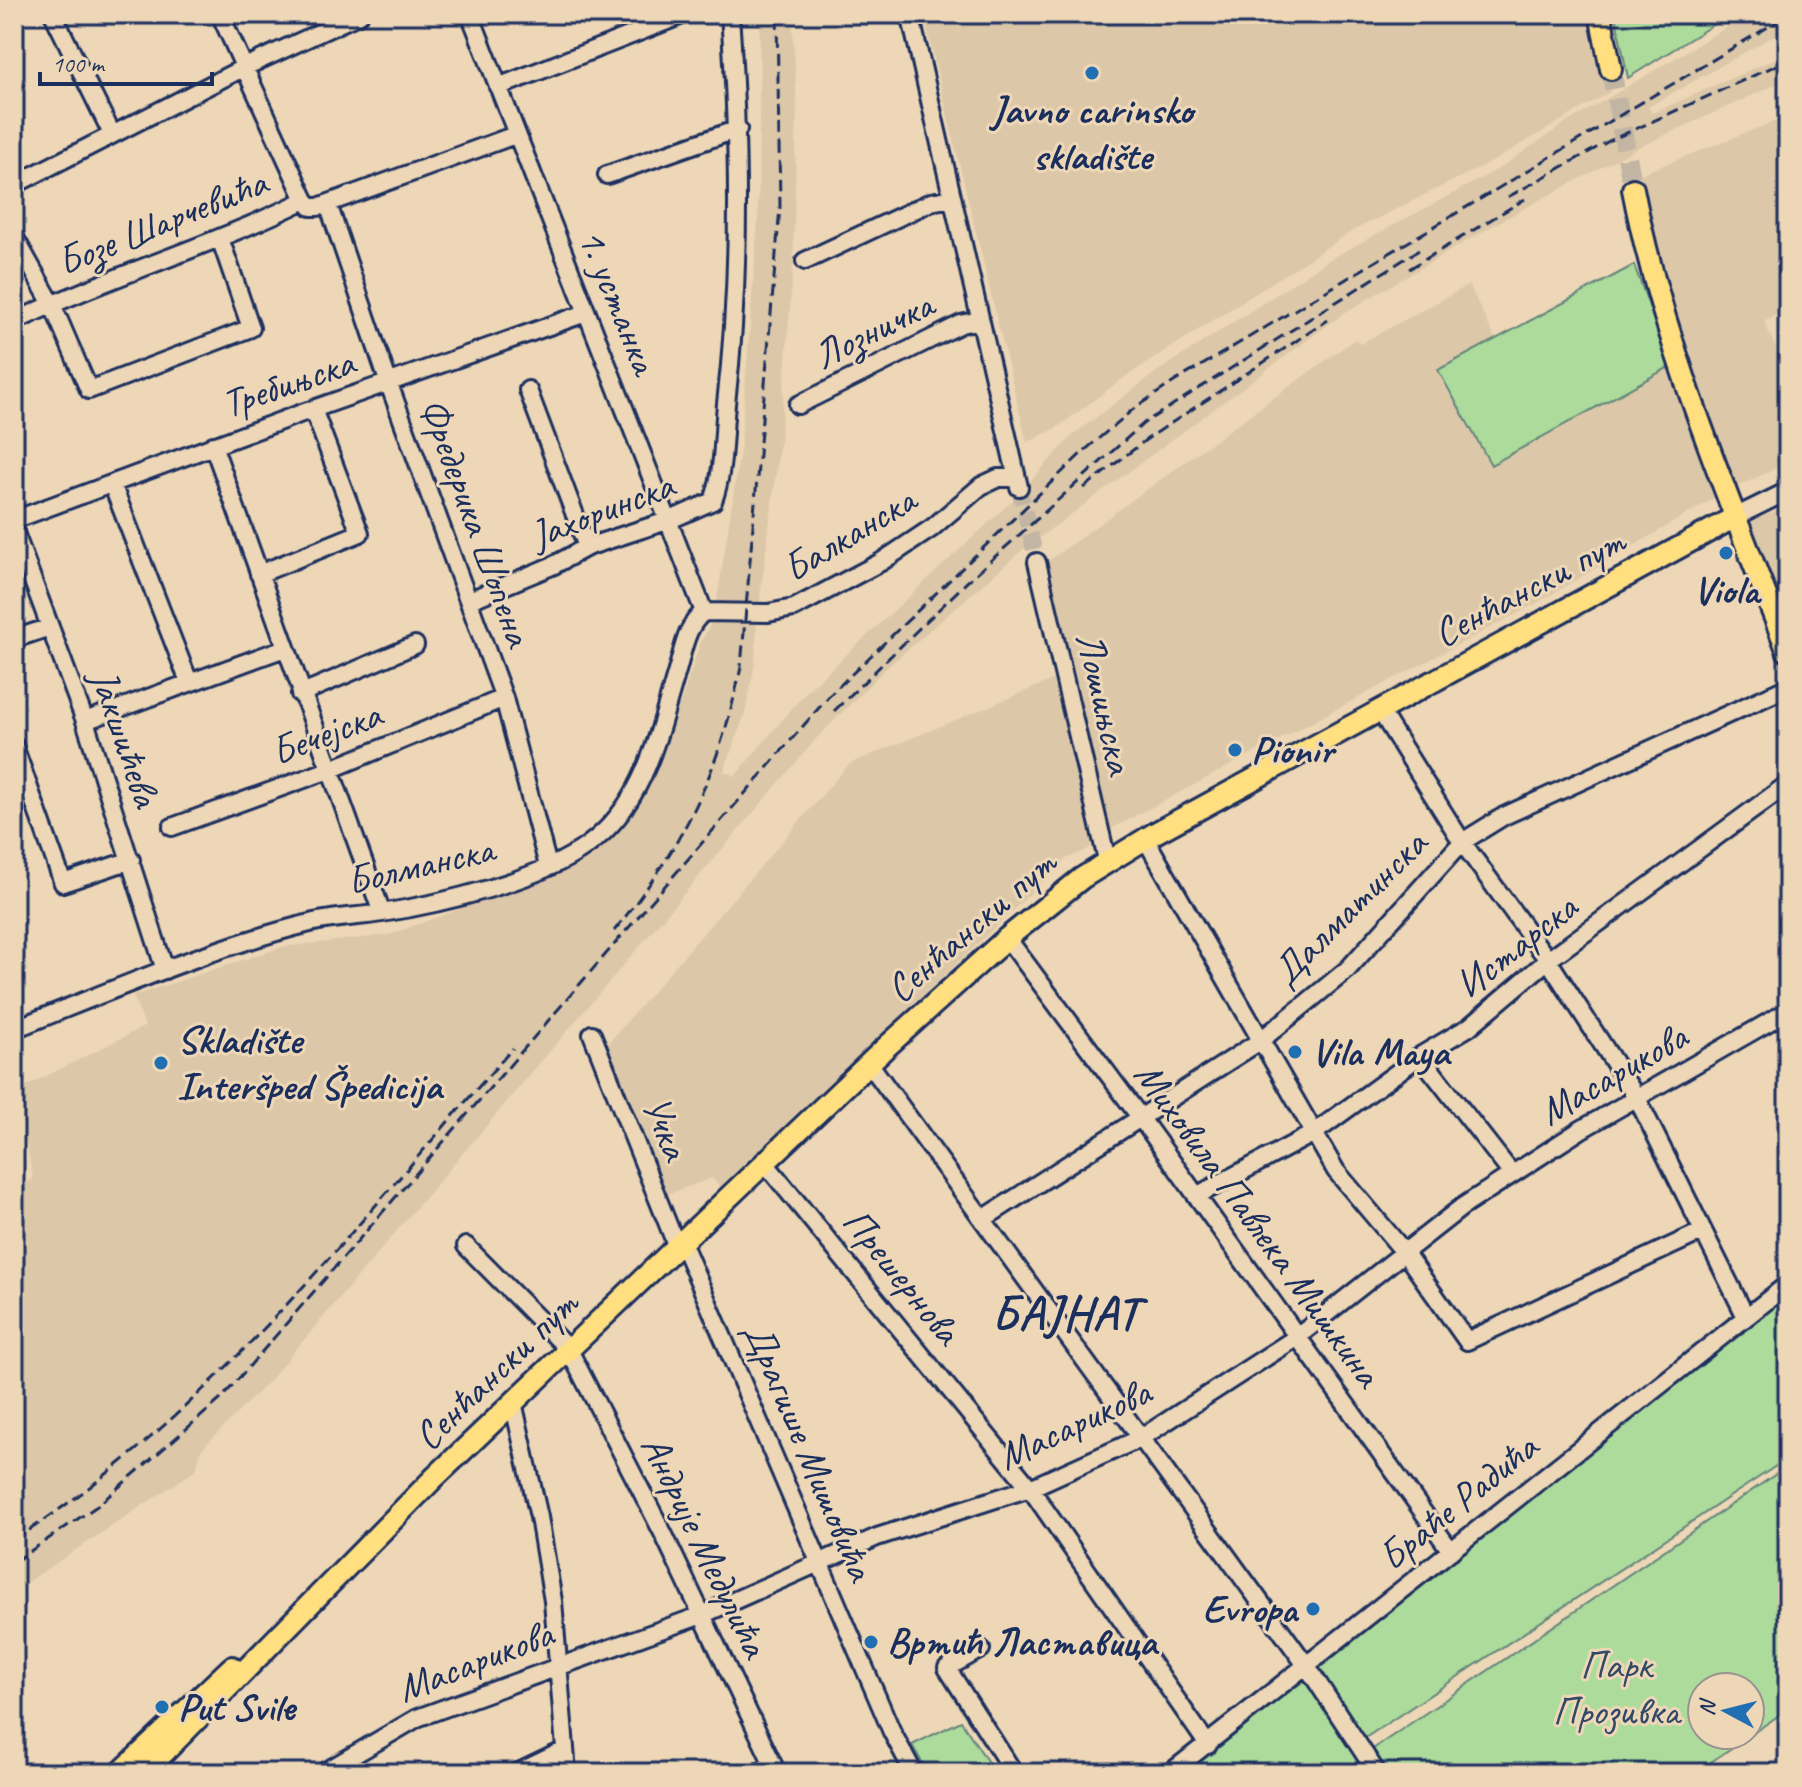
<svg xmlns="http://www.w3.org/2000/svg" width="1802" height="1787" font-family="Caveat,sans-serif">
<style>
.built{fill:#dcc8a8}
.green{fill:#acdb9b;stroke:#64857c;stroke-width:2;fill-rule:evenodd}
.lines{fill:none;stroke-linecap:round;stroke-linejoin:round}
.minor-tunnel{stroke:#c3b5a4;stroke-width:16;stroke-dasharray:16 8;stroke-linecap:butt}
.major-tunnel{stroke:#c3b5a4;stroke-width:20;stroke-dasharray:20 10;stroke-linecap:butt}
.minor-casing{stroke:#1b2f5e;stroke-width:22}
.major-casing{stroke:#1b2f5e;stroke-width:26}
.minor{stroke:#edd7b6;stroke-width:16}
.major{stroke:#ffdf80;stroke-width:20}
.rail{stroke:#1b2f5e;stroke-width:3;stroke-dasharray:12 6;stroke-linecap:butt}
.poi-dot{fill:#1f6fb2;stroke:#edd7b6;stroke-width:3}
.labels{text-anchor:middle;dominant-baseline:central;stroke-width:6;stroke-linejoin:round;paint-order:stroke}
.poi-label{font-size:40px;font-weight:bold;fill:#1b2f5e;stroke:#edd7b6;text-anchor:start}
.street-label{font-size:40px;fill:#1b2f5e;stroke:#edd7b6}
.park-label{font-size:40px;fill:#314967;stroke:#edd7b6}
.district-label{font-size:48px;font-weight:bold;letter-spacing:2px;fill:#1b2f5e;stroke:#edd7b6}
</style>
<rect width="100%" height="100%" fill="#edd7b6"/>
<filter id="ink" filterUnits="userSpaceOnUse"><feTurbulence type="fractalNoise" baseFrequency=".0125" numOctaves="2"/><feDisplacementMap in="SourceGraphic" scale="16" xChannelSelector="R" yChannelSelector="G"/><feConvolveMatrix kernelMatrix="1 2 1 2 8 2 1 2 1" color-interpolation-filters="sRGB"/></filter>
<g filter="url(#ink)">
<!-- built -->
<path class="built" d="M760 14H792L797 107 793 267 780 441 757 621 755 664 745 713 724 771 735 776 805 693 1012 501 1074 434 1155 373 1332 258 1495 171 1566 123 1749 14H1788V28L1648 107 1652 113 1788 53V79L1637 148 1501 221 1344 313 1020 552 883 671 817 738 268 1382 201 1450 196 1470 14 1591V1190L33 1179 17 1091 145 1026 133 996 282 947 389 935 562 871 599 851 623 824 663 754 701 641 714 619 740 452 758 220Z
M923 14H1593L1610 92 1493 161 1354 230 1122 379 1058 427 1027 443Z
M1788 116V309L1764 321 1788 375V462L1732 490 1646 220 1638 175Z
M1469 285 1496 340 1438 371 1671 366 1718 496 1537 603 1107 831 1044 564 1355 339 1360 344Z
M1788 506V629L1745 523Z
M1057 678 1093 840 1089 849 1066 859 722 1189 712 1178 663 1196 605 1047 849 764Z"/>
<!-- green -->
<path class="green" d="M1615 14H1730L1628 78Z
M1634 265 1671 366 1491 465 1438 370Z
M1788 1292V1458L1350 1748 1365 1773H1178L1301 1683Z
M1788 1466V1709L1695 1773H1388L1373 1749ZM1750 1687V1735H1702V1687Z
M961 1721 995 1773H928L912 1745Z"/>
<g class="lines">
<!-- minor-tunnel -->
<path class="minor-tunnel" d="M1019 487 1037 562"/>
<!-- major-tunnel -->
<path class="major-tunnel" d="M1611 69 1633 189"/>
<!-- minor casing -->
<g class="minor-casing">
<path id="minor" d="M53 14 112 134
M220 14 305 200
M470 14 704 612
M910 14 1019 487
M498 87 685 14
M607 175 738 129
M14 185 247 66 360 14
M328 204 389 384 504 698 548 866
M14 236 52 304 89 390 251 328 221 241
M805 261 931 202 952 198
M14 322C109 276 210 247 305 200L311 207H318L515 135
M528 390 587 547
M798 405 961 324 979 320
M213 445 382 913
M112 484 189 682
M1735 517 1788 491
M14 520 302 413 586 313
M14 530 85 721 165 970
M1037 562 1107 860
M259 574 360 533 313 409
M470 600 554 565 587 547 670 520 713 501C724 472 723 435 726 404 741 274 739 145 730 14
M704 612 768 613 794 608 881 562 932 528 981 486 998 478H1016
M14 639 50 627
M300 694 415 645
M1379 709 1462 842 1548 960 1637 1098 1746 1317
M85 721 285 648
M14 746 63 883 131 860
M172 827 329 770 504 698
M1145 838 1336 1171 1405 1253 1467 1341 1701 1232
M1007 938 1140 1117 1451 1551
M14 1029C111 991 209 948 310 923 333 917 358 917 382 913 440 904 541 880 588 845 645 804 658 734 677 671 683 651 686 625 704 612
M592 1034 677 1247
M1420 1056 1512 1174
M869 1063 1306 1665 1377 1773
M765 1163 1030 1488 1208 1745
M1196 1196 1314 1133 1420 1056 1469 1027 1548 960 1788 784
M983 1219 1260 1041 1348 969 1462 842 1504 816 1788 687
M682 1242 892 1732 914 1773
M466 1246 569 1350 664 1535 777 1773
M513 1402 539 1517 553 1601 567 1773
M981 1649 947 1668 1014 1773
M323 1773 417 1718 702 1615 877 1537 1030 1488 1141 1438 1297 1337 1462 1207 1582 1129 1788 1011
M517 1773 565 1750
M753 1773 773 1765
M1170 1773 1788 1284"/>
</g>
<!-- major casing -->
<g class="major-casing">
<path id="major" d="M1600 14 1611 69
M1633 189C1664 349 1730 501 1788 652
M120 1773 232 1667
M144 1773 433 1479 883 1050 1007 938 1082 878 1155 833 1735 517"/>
</g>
<!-- minor -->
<use href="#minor" class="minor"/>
<!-- major -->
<use href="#major" class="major"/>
<!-- rail -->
<path class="rail" d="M1508 197 1609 141 1788 60
M1409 269 1525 199
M1084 488 1147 439 1328 320
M834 711 970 579 1144 423 1419 250
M614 931C684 844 718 776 741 667L780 207 777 14
M14 1540C215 1412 356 1223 513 1048
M14 1562 97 1506 221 1399 830 695 1084 451 1136 407 1174 382 1788 15"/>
</g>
</g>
<!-- markers -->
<g class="poi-dot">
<circle cx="1092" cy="73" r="8"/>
<circle cx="1726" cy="553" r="8"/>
<circle cx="1235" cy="750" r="8"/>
<circle cx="1295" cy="1052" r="8"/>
<circle cx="161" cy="1063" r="8"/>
<circle cx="1313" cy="1609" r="8"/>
<circle cx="871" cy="1642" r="8"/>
<circle cx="162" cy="1707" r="8"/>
</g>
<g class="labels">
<!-- poi labels -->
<g class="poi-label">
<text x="1092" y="110" text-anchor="middle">Javno carinsko<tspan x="1092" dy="46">skladište</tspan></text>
<text x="1726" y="590" text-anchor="middle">Viola</text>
<text x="1251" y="750">Pionir</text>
<text x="177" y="1040">Skladište<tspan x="177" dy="46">Interšped Špedicija</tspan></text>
<text x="1311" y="1052">Vila Maya</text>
<text x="1297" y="1609" text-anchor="end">Evropa</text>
<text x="887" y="1642">Вртић Ластавица</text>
<text x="178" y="1707">Put Svile</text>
</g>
<!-- street labels -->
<g class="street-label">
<text transform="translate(162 222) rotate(-22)">Бозе Шарчевића</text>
<text transform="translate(618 301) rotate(68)">1. устанка</text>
<text transform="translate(873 330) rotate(-26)">Лозничка</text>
<text transform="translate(288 383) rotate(-19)">Требињска</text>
<text transform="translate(602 510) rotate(-21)">Јахоринска</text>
<text transform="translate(476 522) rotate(70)">Фредерика Шопена</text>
<text transform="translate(849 534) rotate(-31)">Балканска</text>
<text transform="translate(1529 587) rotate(-28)">Сенћански пут</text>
<text transform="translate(1105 703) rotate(77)">Лошињска</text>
<text transform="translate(326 733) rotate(-21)">Бечејска</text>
<text transform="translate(125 738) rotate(71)">Јакшићева</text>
<text transform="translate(420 865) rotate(-13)">Болманска</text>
<text transform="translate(1349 908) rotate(-45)">Далматинска</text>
<text transform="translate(971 926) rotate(-41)">Сенћански пут</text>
<text transform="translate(1516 946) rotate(-38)">Истарска</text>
<text transform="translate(1613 1074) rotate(-30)">Масарикова</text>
<text transform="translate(666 1128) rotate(68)">Учка</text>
<text transform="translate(1258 1224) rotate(54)">Миховила Павлека Мишкина</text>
<text transform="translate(902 1276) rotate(51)">Прешернова</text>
<text transform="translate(496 1370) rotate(-44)">Сенћански пут</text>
<text transform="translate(1074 1424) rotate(-25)">Масарикова</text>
<text transform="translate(809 1451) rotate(67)">Драгише Мишовића</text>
<text transform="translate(1458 1502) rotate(-39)">Браће Радића</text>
<text transform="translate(705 1546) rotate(64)">Андрије Медулића</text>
<text transform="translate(475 1661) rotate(-21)">Масарикова</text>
</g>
<!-- park labels -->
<g class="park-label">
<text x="1616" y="1665">Парк<tspan x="1616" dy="46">Прозивка</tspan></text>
</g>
<!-- district labels -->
<g class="district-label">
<text x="1066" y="1313">БАЈНАТ</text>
</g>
</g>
<!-- margin -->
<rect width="1802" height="1787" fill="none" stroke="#edd7b6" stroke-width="48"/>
<rect x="24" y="24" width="1754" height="1739" fill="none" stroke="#1b2f5e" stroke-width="3" filter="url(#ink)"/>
<!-- north arrow -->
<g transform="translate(1726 1711) rotate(277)"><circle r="38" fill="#edd7b6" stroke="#999493" stroke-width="2"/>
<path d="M0-6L14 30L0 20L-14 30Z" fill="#1f6fb2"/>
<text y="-12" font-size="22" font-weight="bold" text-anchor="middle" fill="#1b2f5e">N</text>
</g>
<!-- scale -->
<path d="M40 72v12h172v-12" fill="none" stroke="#1b2f5e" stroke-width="4"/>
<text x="52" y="72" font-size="24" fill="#1b2f5e" stroke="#edd7b6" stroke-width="6" paint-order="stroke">100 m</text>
</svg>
